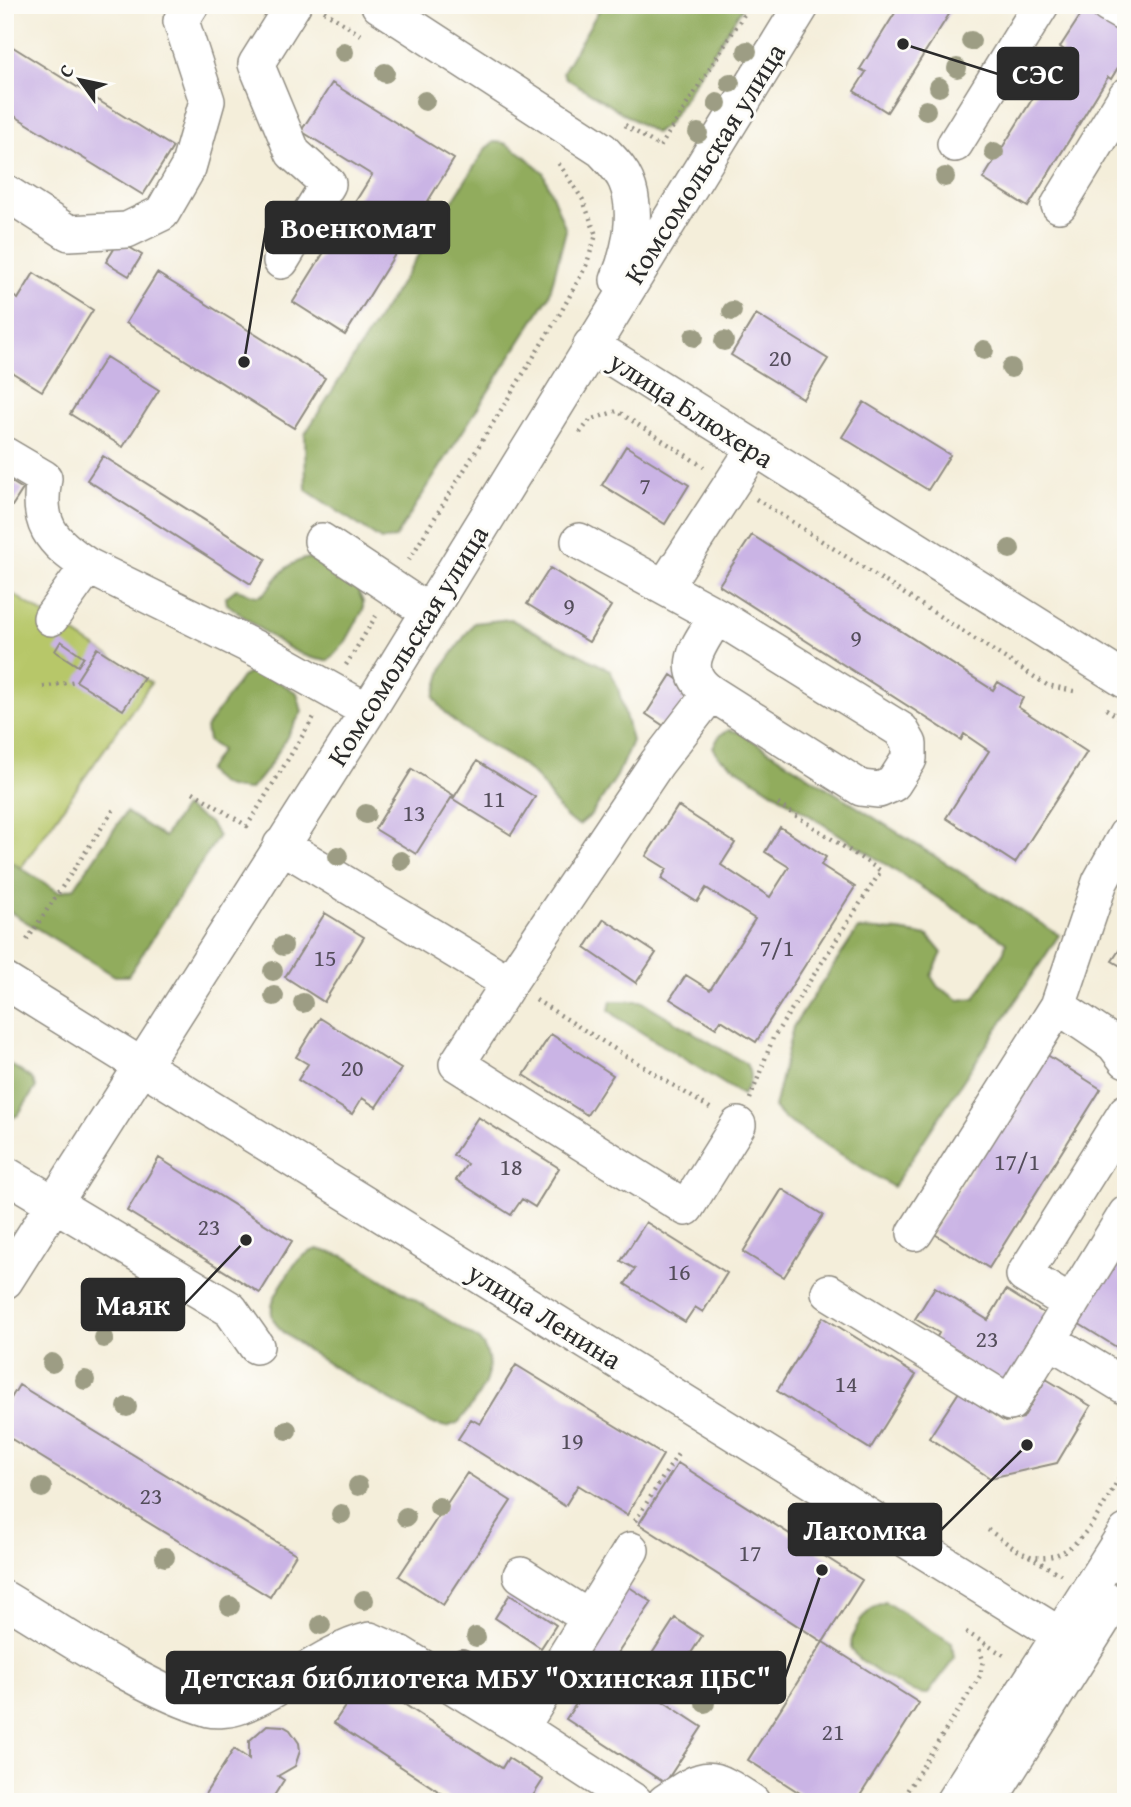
<svg xmlns="http://www.w3.org/2000/svg" width="1131" height="1807" font-family="'Gentium Book Plus',serif">
<style>
.green{fill:#b7c769;stroke:#71794a;stroke-width:2}
.forest{fill:#91ac5d;stroke:#5e6c44;stroke-width:2}
.building{fill:#cab4e5}
.lines{fill:none;stroke-linecap:round;stroke-linejoin:round}
.minor-casing{stroke:#908c82;stroke-width:38}
.path{stroke:#908c82;stroke-width:4.5;stroke-dasharray:2 5;stroke-linecap:butt}
.minor{stroke:#fff;stroke-width:35}
.tree{fill:#9d9d84}
.labels{text-anchor:middle;dominant-baseline:central;stroke-width:6;stroke-linejoin:round;paint-order:stroke}
.number-label{font-size:24px;fill:#534d5a}
.street-label{font-size:28px;fill:#2b2b2b;stroke:#fdfcf7}
.leader{fill:none;stroke:#2b2b2b;stroke-width:2.5}
.callout-dot{fill:#2b2b2b;stroke:#fdfcf7;stroke-width:2.5}
.callout{fill:#2b2b2b;stroke:#2b2b2b;stroke-width:2.5}
.callout-label{font-size:30px;text-anchor:middle;font-weight:bold;fill:#fff}
</style>
<rect width="100%" height="100%" fill="#fdfcf7"/>
<filter id="ink" filterUnits="userSpaceOnUse"><feTurbulence type="fractalNoise" baseFrequency=".0143" numOctaves="2"/><feDisplacementMap in="SourceGraphic" scale="14" xChannelSelector="R" yChannelSelector="G"/><feConvolveMatrix kernelMatrix="1 2 1 2 8 2 1 2 1" color-interpolation-filters="sRGB"/></filter>
<filter id="wash" filterUnits="userSpaceOnUse"><feTurbulence type="fractalNoise" baseFrequency=".00686" numOctaves="4" result="noise"/><feDisplacementMap in="SourceGraphic" scale="28" xChannelSelector="R" yChannelSelector="G"/><feGaussianBlur stdDeviation="1.57" result="paint"/><feColorMatrix in="noise" values="0 0 0 0 0 0 0 0 0 0 0 0 0 0 0 0 0 1.4 0 .05"/><feComposite in="paint" operator="in"/></filter>
<g filter="url(#wash)">
<rect width="100%" height="100%" fill="#f4eeda"/>
<!-- green -->
<path class="green" d="M5 589 151 683 18 872 5 864Z"/>
<!-- forest -->
<path class="forest" d="M602 5H744L667 125 655 133 566 78 563 72Z
M494 142 504 143 521 153 543 172 566 230 549 296 395 538 381 540 306 490 305 434 486 148Z
M311 558 357 588 363 602V610L345 643 329 660C298 663 252 622 227 604L226 597 236 589C243 590 251 596 258 596 270 596 278 561 311 558Z
M510 619 610 670 618 688 632 741 617 776 590 816 579 825C556 816 550 789 532 773 499 744 459 738 434 697L443 667 474 623Z
M257 669 297 693 302 712C284 739 273 767 249 790 231 789 219 787 207 771L221 750 208 741 206 728 242 677Z
M729 730 739 732 1059 935 893 1187 783 1118 774 1108 793 1027 858 929 899 931 928 936 942 953 931 976 938 987 959 1000 975 998 1004 951 1006 942 719 757 713 747 720 735Z
M184 807 211 824 218 837 128 976H115L5 909V858L59 892 74 888 126 812 164 837Z
M611 1001H641L746 1064C753 1077 750 1084 742 1095L620 1019 609 1010Z
M5 1061 32 1079 36 1087 18 1115 5 1122Z
M317 1249 344 1256 478 1339C504 1368 477 1399 458 1423L446 1427 431 1423C400 1405 288 1346 274 1321 267 1307 277 1292 284 1281 293 1265 300 1255 317 1249Z
M885 1602 952 1643 954 1659 928 1694C909 1695 863 1665 851 1650 850 1630 866 1608 885 1602Z"/>
<g id="blocks">
<!-- building -->
<path class="building" d="M900 5H955L887 112 854 91 866 72 860 69Z
M1084 10 1126 36V54L1111 79 1108 77 1028 207 983 179 1063 49 1060 47Z
M5 42 173 147 143 195 5 110Z
M332 83 454 159 345 335 293 302 372 175 301 131Z
M119 241 142 255 129 276 106 262Z
M34 273 93 310 42 391 5 368V291L18 299Z
M157 273 325 378 294 428 126 323Z
M756 314 828 359 803 399 731 355Z
M106 357 159 390 123 447 70 414Z
M864 402 950 455 928 490 842 437Z
M626 446 689 485 665 524 602 485Z
M103 456 266 559 251 584 87 480Z
M5 478 23 489 5 517Z
M752 535 993 690 998 682 1023 698 1018 707 1087 752 1015 863 946 818 989 751 964 734 961 740 719 585Z
M550 568 611 606 589 642 527 604Z
M61 641 84 657 78 666 55 651Z
M97 648 144 678 123 710 76 681Z
M671 675 692 689 667 728 646 714Z
M477 761 535 797 511 835 453 799Z
M412 769 453 795 416 854 375 829Z
M678 806 735 843 721 865 770 897 789 867 765 852 780 827 826 857 821 865 855 887 756 1042 721 1020 716 1028 670 999 686 975 710 990 755 919 706 888 697 902 661 879 667 869 646 856Z
M325 913 364 937 324 1002 285 977Z
M604 919 656 953 636 983 585 948Z
M1126 940V969L1112 961Z
M320 1018 401 1069 376 1107 362 1098 352 1114 298 1080 308 1064 296 1057Z
M551 1034 613 1075 587 1115 524 1075Z
M1044 1053 1101 1089 989 1268 933 1233Z
M478 1117 559 1168 535 1207 522 1199 511 1215 456 1180 467 1164 453 1155Z
M159 1158 292 1241 260 1293 127 1211Z
M782 1189 823 1215 784 1277 743 1252Z
M646 1222 727 1273 703 1312 695 1307 685 1322 625 1284 635 1269 621 1261Z
M1126 1241V1353L1076 1322Z
M935 1287 988 1320 1006 1290 1050 1317 1007 1387 934 1342 939 1333 915 1319Z
M823 1317 916 1375 870 1449 777 1391Z
M516 1365 663 1455 627 1515 578 1485 565 1506 458 1439 471 1419 480 1424Z
M1046 1379 1091 1406 1057 1463 990 1478 929 1438 959 1392 1005 1422 1023 1418Z
M19 1385 296 1554 270 1597 5 1435V1408Z
M678 1463 862 1580 823 1642 639 1524Z
M467 1473 511 1501 443 1605 399 1576Z
M620 1581 652 1602 618 1653 642 1669 675 1618 702 1636 661 1700 702 1727 665 1783 566 1719 599 1669 574 1653Z
M510 1594 556 1625 541 1648 495 1618Z
M823 1642 919 1703 856 1802H814L748 1760Z
M450 1661a12 12 0 1 1 24 0a12 12 0 1 1-24 0Z
M364 1678 502 1768 508 1758 543 1780 529 1802H455L334 1723Z
M267 1725 283 1726 290 1730 299 1743 300 1751 295 1766 278 1776 284 1780 270 1802H200L234 1749 249 1759V1741Z"/>
</g>
</g>
<g filter="url(#ink)">
<use href="#blocks" fill-opacity="0" stroke="#908c82" stroke-width="2"/>
<g class="lines">
<!-- minor casing -->
<g class="minor-casing">
<path id="minor" d="M379 5 602 150C611 160 621 169 626 181 639 211 630 251 618 280
M1108 5 1126 15
M955 144 1041 5
M5 192 69 233 127 230 162 213 188 168 207 101 181 21 191 5
M1059 205 1126 96
M281 261 328 184 293 153 256 64 293 5
M591 345 1126 681
M5 455 44 478C36 524 50 541 88 566L261 651 368 711
M322 541 427 611
M665 586 754 449
M51 618 88 566
M711 693C676 669 701 643 717 616
M281 845 509 983 457 1064 686 1208 738 1125
M5 981 1084 1650
M509 983 657 763 711 693 861 788 879 790 893 784 909 759V744L901 730 717 616 579 541
M1058 1006 1100 882 1126 835
M5 1174 230 1309 256 1346
M915 1233 1058 1006 1114 1044 1126 1060
M5 1281 368 711 802 5
M829 1292 1010 1403 1126 1214
M1071 1304 1024 1275 1126 1112
M1049 1340 1126 1387
M631 1550 521 1728 635 1802
M521 1575 589 1618
M5 1599C64 1634 144 1690 209 1709 217 1711 232 1709 240 1706 285 1689 323 1652 370 1640L399 1653 521 1728
M665 1802C708 1773 708 1773 752 1802
M953 1802 1126 1532
M988 1802 1114 1602 1126 1610"/>
</g>
<!-- path -->
<path class="path" d="M324 11 361 35
M625 125 660 147 750 5
M580 433 590 420 617 411 704 467
M756 499 1047 685 1078 692
M409 560 561 312 586 266 596 235 583 200 557 161
M346 665 376 616
M43 687 76 681
M1106 709 1126 722
M193 792 247 826 314 717
M27 940 116 806
M536 1000 713 1110
M750 1099 773 1038 881 871 778 804
M635 1521 678 1454
M988 1530C1000 1537 1016 1552 1030 1556 1079 1568 1105 1500 1126 1466
M1029 1556 1061 1575
M966 1632 1007 1657
M900 1802 980 1676 983 1660 978 1645"/>
<!-- minor -->
<use href="#minor" class="minor"/>
</g>
<!-- trees -->
<g class="tree">
<circle cx="971" cy="41" r="10"/>
<circle cx="747" cy="51" r="10"/>
<circle cx="344" cy="52" r="10"/>
<circle cx="957" cy="68" r="10"/>
<circle cx="385" cy="73" r="10"/>
<circle cx="730" cy="83" r="10"/>
<circle cx="939" cy="87" r="10"/>
<circle cx="425" cy="101" r="10"/>
<circle cx="717" cy="103" r="10"/>
<circle cx="926" cy="110" r="10"/>
<circle cx="698" cy="133" r="10"/>
<circle cx="994" cy="152" r="10"/>
<circle cx="945" cy="177" r="10"/>
<circle cx="732" cy="311" r="10"/>
<circle cx="694" cy="337" r="10"/>
<circle cx="724" cy="341" r="10"/>
<circle cx="984" cy="350" r="10"/>
<circle cx="1011" cy="368" r="10"/>
<circle cx="1010" cy="549" r="10"/>
<circle cx="366" cy="814" r="10"/>
<circle cx="338" cy="856" r="10"/>
<circle cx="401" cy="861" r="10"/>
<circle cx="283" cy="946" r="10"/>
<circle cx="273" cy="971" r="10"/>
<circle cx="274" cy="996" r="10"/>
<circle cx="303" cy="1003" r="10"/>
<circle cx="104" cy="1338" r="10"/>
<circle cx="52" cy="1363" r="10"/>
<circle cx="85" cy="1380" r="10"/>
<circle cx="127" cy="1407" r="10"/>
<circle cx="287" cy="1430" r="10"/>
<circle cx="358" cy="1486" r="10"/>
<circle cx="42" cy="1488" r="10"/>
<circle cx="439" cy="1507" r="10"/>
<circle cx="341" cy="1514" r="10"/>
<circle cx="406" cy="1517" r="10"/>
<circle cx="165" cy="1557" r="10"/>
<circle cx="364" cy="1600" r="10"/>
<circle cx="230" cy="1606" r="10"/>
<circle cx="321" cy="1625" r="10"/>
<circle cx="476" cy="1637" r="10"/>
<circle cx="705" cy="1703" r="10"/>
</g>
</g>
<g class="labels">
<!-- number labels -->
<g class="number-label">
<text x="780" y="357">20</text>
<text x="645" y="485">7</text>
<text x="569" y="605">9</text>
<text x="856" y="637">9</text>
<text x="494" y="798">11</text>
<text x="414" y="812">13</text>
<text x="777" y="947">7/1</text>
<text x="325" y="957">15</text>
<text x="352" y="1067">20</text>
<text x="1017" y="1161">17/1</text>
<text x="511" y="1166">18</text>
<text x="209" y="1226">23</text>
<text x="679" y="1271">16</text>
<text x="987" y="1338">23</text>
<text x="846" y="1383">14</text>
<text x="572" y="1440">19</text>
<text x="151" y="1495">23</text>
<text x="750" y="1552">17</text>
<text x="833" y="1731">21</text>
</g>
<!-- street labels -->
<g class="street-label">
<text transform="translate(704 163) rotate(-58)">Комсомольская улица</text>
<text transform="translate(692 409) rotate(33)">улица Блюхера</text>
<text transform="translate(407 645) rotate(-58)">Комсомольская улица</text>
<text transform="translate(545 1315) rotate(32)">улица Ленина</text>
</g>
</g>
<!-- callouts -->
<path class="leader" d="M903 44L998 74M244 362L266 228M246 1240L184 1305M1027 1445L941 1530M822 1570L785 1677"/>
<g class="callout-dot">
<circle cx="903" cy="44" r="7"/>
<circle cx="244" cy="362" r="7"/>
<circle cx="246" cy="1240" r="7"/>
<circle cx="1027" cy="1445" r="7"/>
<circle cx="822" cy="1570" r="7"/>
</g>
<g class="callout">
<rect x="998" y="48" width="80" height="51" rx="7"/>
<rect x="266" y="202" width="183" height="51" rx="7"/>
<rect x="82" y="1279" width="102" height="51" rx="7"/>
<rect x="789" y="1504" width="152" height="51" rx="7"/>
<rect x="167" y="1652" width="618" height="51" rx="7"/>
</g>
<g class="callout-label">
<text x="1038" y="84">СЭС</text>
<text x="358" y="238">Военкомат</text>
<text x="133" y="1315">Маяк</text>
<text x="865" y="1540">Лакомка</text>
<text x="476" y="1688">Детская библиотека МБУ "Охинская ЦБС"</text>
</g>
<!-- margin -->
<rect width="1131" height="1807" fill="none" stroke="#fdfcf7" stroke-width="28"/>
<!-- north arrow -->
<g transform="translate(80 80) rotate(303)" stroke="#fdfcf7" stroke-width="5" paint-order="stroke">
<path d="M0-5L12 26L0 18L-12 26Z" fill="#2b2b2b"/>
<text y="-10" font-size="19" font-weight="bold" text-anchor="middle" fill="#2b2b2b">С</text>
</g>
</svg>
